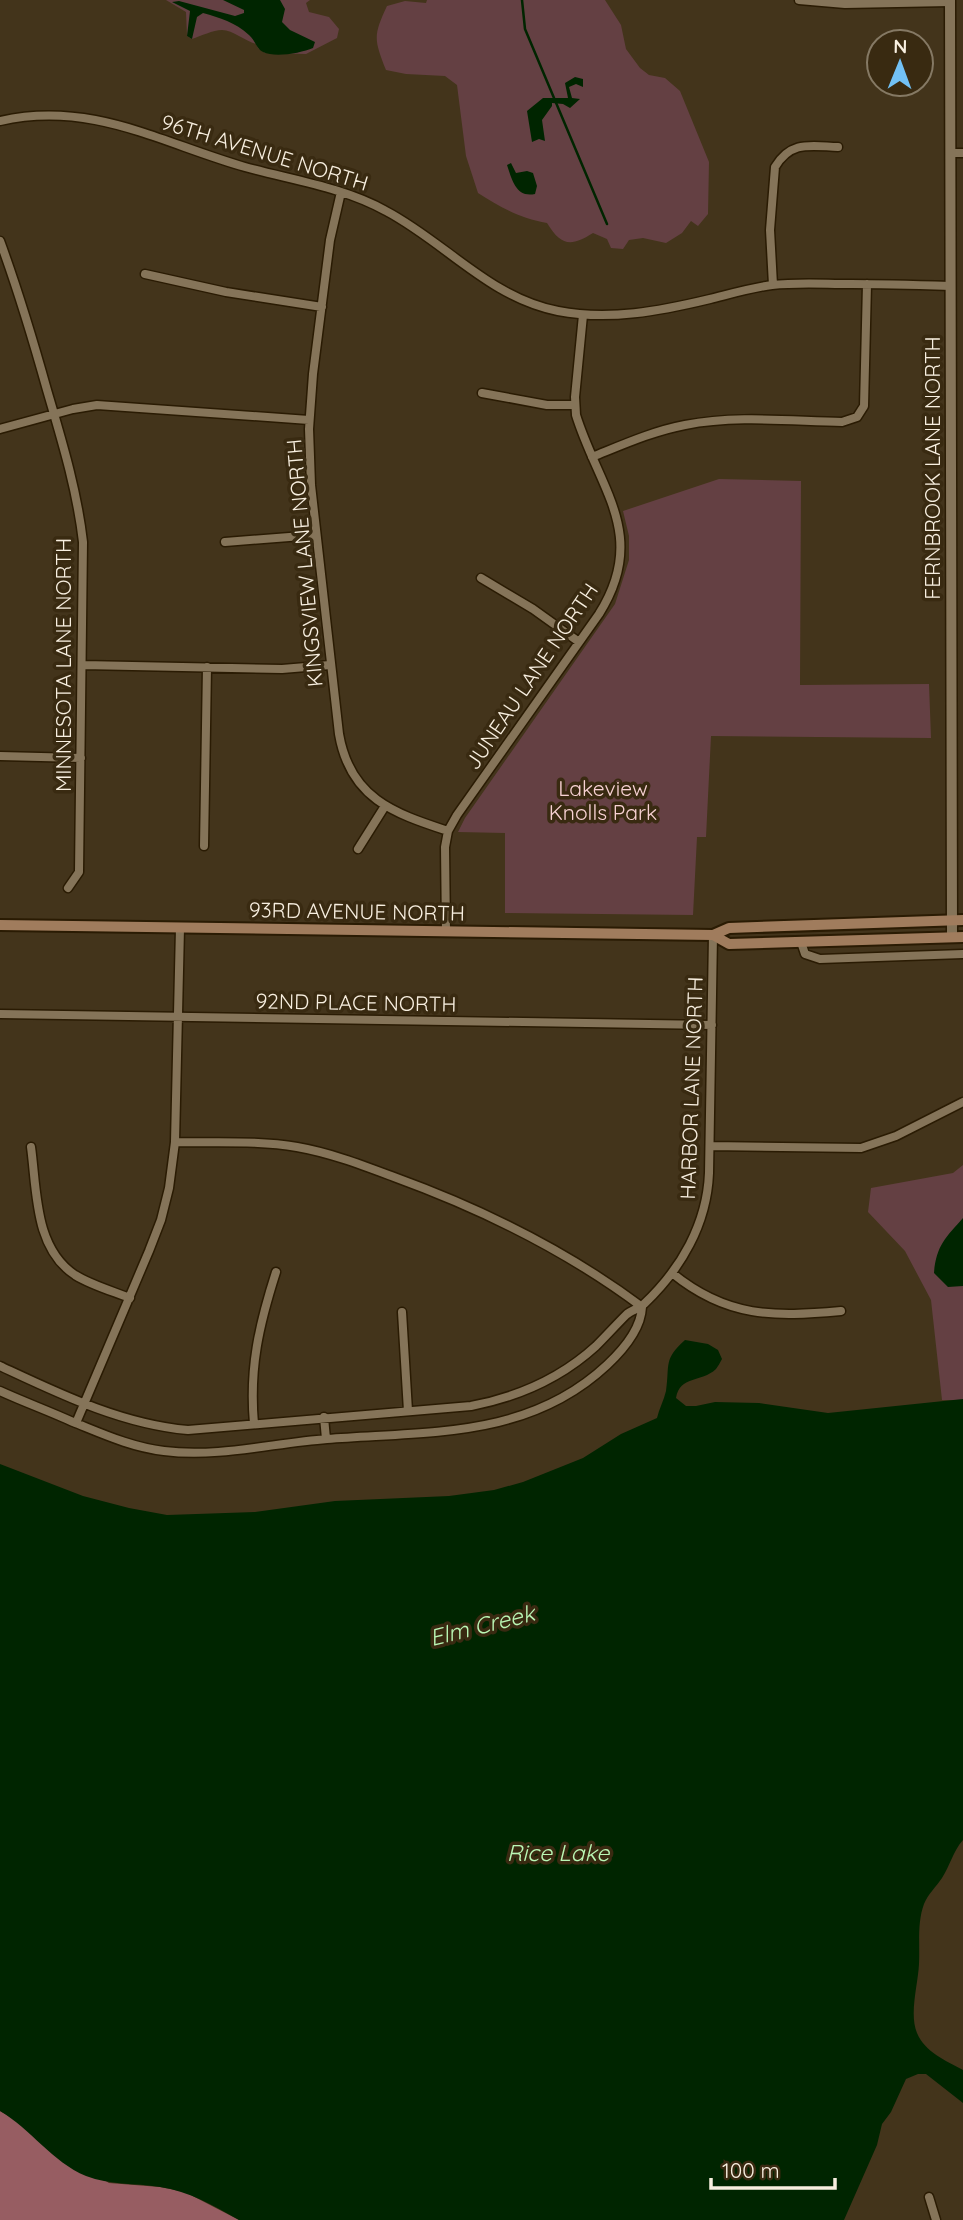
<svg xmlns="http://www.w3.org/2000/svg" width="963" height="2220" font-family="Quicksand,sans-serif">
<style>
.green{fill:#644043}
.forest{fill:#975d62}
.water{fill:#002500}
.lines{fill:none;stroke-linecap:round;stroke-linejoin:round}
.stream{stroke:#002500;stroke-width:2.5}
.minor-casing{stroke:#2a1b03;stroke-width:11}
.tertiary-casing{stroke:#2a1b03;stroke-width:13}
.secondary-casing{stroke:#2a1b03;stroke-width:14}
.minor{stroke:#857459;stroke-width:8}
.tertiary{stroke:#857459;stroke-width:10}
.secondary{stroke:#a07c5d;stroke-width:10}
.labels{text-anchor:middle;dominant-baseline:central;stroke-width:7;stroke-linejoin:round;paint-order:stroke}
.street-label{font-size:21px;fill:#f8efe0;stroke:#392a11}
.park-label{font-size:21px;fill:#f8d2d4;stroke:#392a11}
.water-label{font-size:23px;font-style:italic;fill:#baf7b5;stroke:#392a11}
</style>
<rect width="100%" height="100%" fill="#43341b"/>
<!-- green -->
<path class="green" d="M166 0H310L306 3 309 12 329 17 339 29 337 38 306 54 265 53 258 48 256 44C245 41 233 30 222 30 213 30 201 36 192 39L187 36 186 12Z
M427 0H605L621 25 626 49 640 68 649 75 665 78 680 91 709 162 708 214 698 226 691 221 682 233 666 243 643 238 629 240 623 249 611 248 607 239 593 233C571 247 561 246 547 223 521 219 500 207 478 193L466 156 457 85 445 76 406 74 386 70C374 39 373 36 387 6L405 1 426 3Z
M719 479 801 481 800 685 929 684 931 738 711 736 706 837H697L693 915 505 913V833L458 832 465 818 615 604 629 560V536L623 511Z
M963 1165V1400H942L931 1300 905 1251 868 1212 871 1188 953 1173Z"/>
<!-- forest -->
<path class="forest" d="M0 2111 15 2120 32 2134 109 2183 160 2187 185 2192 239 2220H0Z"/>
<!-- water -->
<path class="water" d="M223 0H280L285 9 282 22 290 30 315 42 313 48C301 53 275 58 263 52 256 48 255 40 249 35 235 22 220 18 203 13L197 17 192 39 187 36 190 11 172 2 179 1 235 16 244 13V10Z
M575 77 583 79V87L576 84 569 87 572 98 580 99 570 108 563 104 552 103V106L542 120 545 141 539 139 532 142 527 111 543 98H568L565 83Z
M511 163 516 173 527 171 533 173 537 186 535 194C516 198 512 180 507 165Z
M963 1218V1286L948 1287 934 1273C936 1246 946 1237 963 1218Z
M685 1340 708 1344 718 1350 722 1359C720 1363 718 1366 716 1369 701 1383 680 1375 676 1398L686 1406H696L715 1402 759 1403 828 1413 963 1399V1840C953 1851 950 1866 942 1878 936 1887 928 1894 924 1904 917 1923 920 1944 919 1964 918 1985 909 2014 917 2033 925 2052 946 2061 963 2070V2103L926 2074H918L906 2079 891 2112 882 2124 877 2145 844 2220H239C214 2206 189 2191 160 2187 134 2183 110 2185 86 2176 52 2162 31 2129 0 2111V1464L83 1496 129 1508 167 1515 255 1512 335 1501 449 1496 494 1490 523 1482 583 1458 621 1434 657 1418C659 1409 664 1400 666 1391 670 1364 663 1360 685 1340Z"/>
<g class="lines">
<!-- stream -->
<path class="stream" d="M522 0 525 29 607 224"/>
<!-- minor casing -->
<g class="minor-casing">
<path id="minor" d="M799 0 845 4 950 2
M0 121C91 100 161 143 245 167 292 180 343 187 386 211 445 242 490 298 558 311 609 321 660 311 710 299 730 294 750 288 772 285 798 282 824 284 851 284 884 284 918 285 951 286
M951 153H963
M341 192 330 240 313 374 309 429 311 485 339 734C350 798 393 813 448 831
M0 241C18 290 33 340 47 390 62 441 77 490 83 542L79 872 68 888
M145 274 226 292 322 307
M773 285 770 230 775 167C791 140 811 146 838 147
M482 393 547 405H575
M0 429 73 409 97 405 309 420
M592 457C622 445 653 431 685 425 736 415 790 421 842 422L857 417 864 406 867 284
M225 542 315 535
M481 578 533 609 579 642
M83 665 282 669 330 665
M0 756 81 758
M204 846 207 667
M358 849 385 806
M446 932 445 847 448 831 457 815 599 614C649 535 599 489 576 415L575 397 583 315
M801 942 805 954 820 959 963 954
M0 1014 712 1025
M175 1142C215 1143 258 1140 297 1147 331 1153 362 1165 394 1177 482 1209 566 1250 642 1307
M710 1146 861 1148 896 1136 963 1102
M31 1147C37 1190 34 1248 75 1275 91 1285 112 1291 130 1298
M672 1273C727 1318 774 1317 841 1311
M402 1312 408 1411
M0 1366C60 1394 121 1424 188 1430L471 1406C518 1397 561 1378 596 1346 606 1336 616 1325 626 1315 631 1310 639 1309 644 1304 681 1269 707 1224 709 1173L713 935
M0 1391C24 1402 49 1411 73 1422 103 1434 131 1447 164 1451 218 1458 273 1443 327 1439 428 1431 528 1439 607 1365 623 1350 641 1329 642 1307
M324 1417 326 1439
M76 1423 149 1251 161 1220 169 1188 175 1142 180 928
M254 1424C249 1368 259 1325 276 1272
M929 2197 936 2220"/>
</g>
<!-- tertiary casing -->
<g class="tertiary-casing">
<path id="tertiary" d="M950 0 952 936"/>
</g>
<!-- secondary casing -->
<g class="secondary-casing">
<path id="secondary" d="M0 925 713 935 729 928 963 920
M713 935 729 944 963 937"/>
</g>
<!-- minor -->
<use href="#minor" class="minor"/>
<!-- tertiary -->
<use href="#tertiary" class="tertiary"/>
<!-- secondary -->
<use href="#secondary" class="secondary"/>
</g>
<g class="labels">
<!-- street labels -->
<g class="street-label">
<text transform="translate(265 152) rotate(17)">96TH AVENUE NORTH</text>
<text transform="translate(932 468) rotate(-90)">FERNBROOK LANE NORTH</text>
<text transform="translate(304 563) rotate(-95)">KINGSVIEW LANE NORTH</text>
<text transform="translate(63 665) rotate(-90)">MINNESOTA LANE NORTH</text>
<text transform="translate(531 676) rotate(-56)">JUNEAU LANE NORTH</text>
<text transform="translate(357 911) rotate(1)">93RD AVENUE NORTH</text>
<text transform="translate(356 1002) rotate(1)">92ND PLACE NORTH</text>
<text transform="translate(691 1088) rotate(-88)">HARBOR LANE NORTH</text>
</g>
<!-- park labels -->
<g class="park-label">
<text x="603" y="788">Lakeview<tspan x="603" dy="24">Knolls Park</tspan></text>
</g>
<!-- water labels -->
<g class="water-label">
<text transform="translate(482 1625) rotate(-14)">Elm Creek</text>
<text x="558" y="1852">Rice Lake</text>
</g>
</g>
<!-- north arrow -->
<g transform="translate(900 63) rotate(1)"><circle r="33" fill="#392a11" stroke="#857964" stroke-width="2"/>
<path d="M0-5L12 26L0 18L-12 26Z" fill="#72c1f5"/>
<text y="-10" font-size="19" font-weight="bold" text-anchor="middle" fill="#f8efe0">N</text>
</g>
<!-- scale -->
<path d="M711 2178v10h124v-10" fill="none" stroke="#f8efe0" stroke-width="3.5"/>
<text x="722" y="2178" font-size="21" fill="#f8efe0" stroke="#392a11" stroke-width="5" paint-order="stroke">100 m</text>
</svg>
